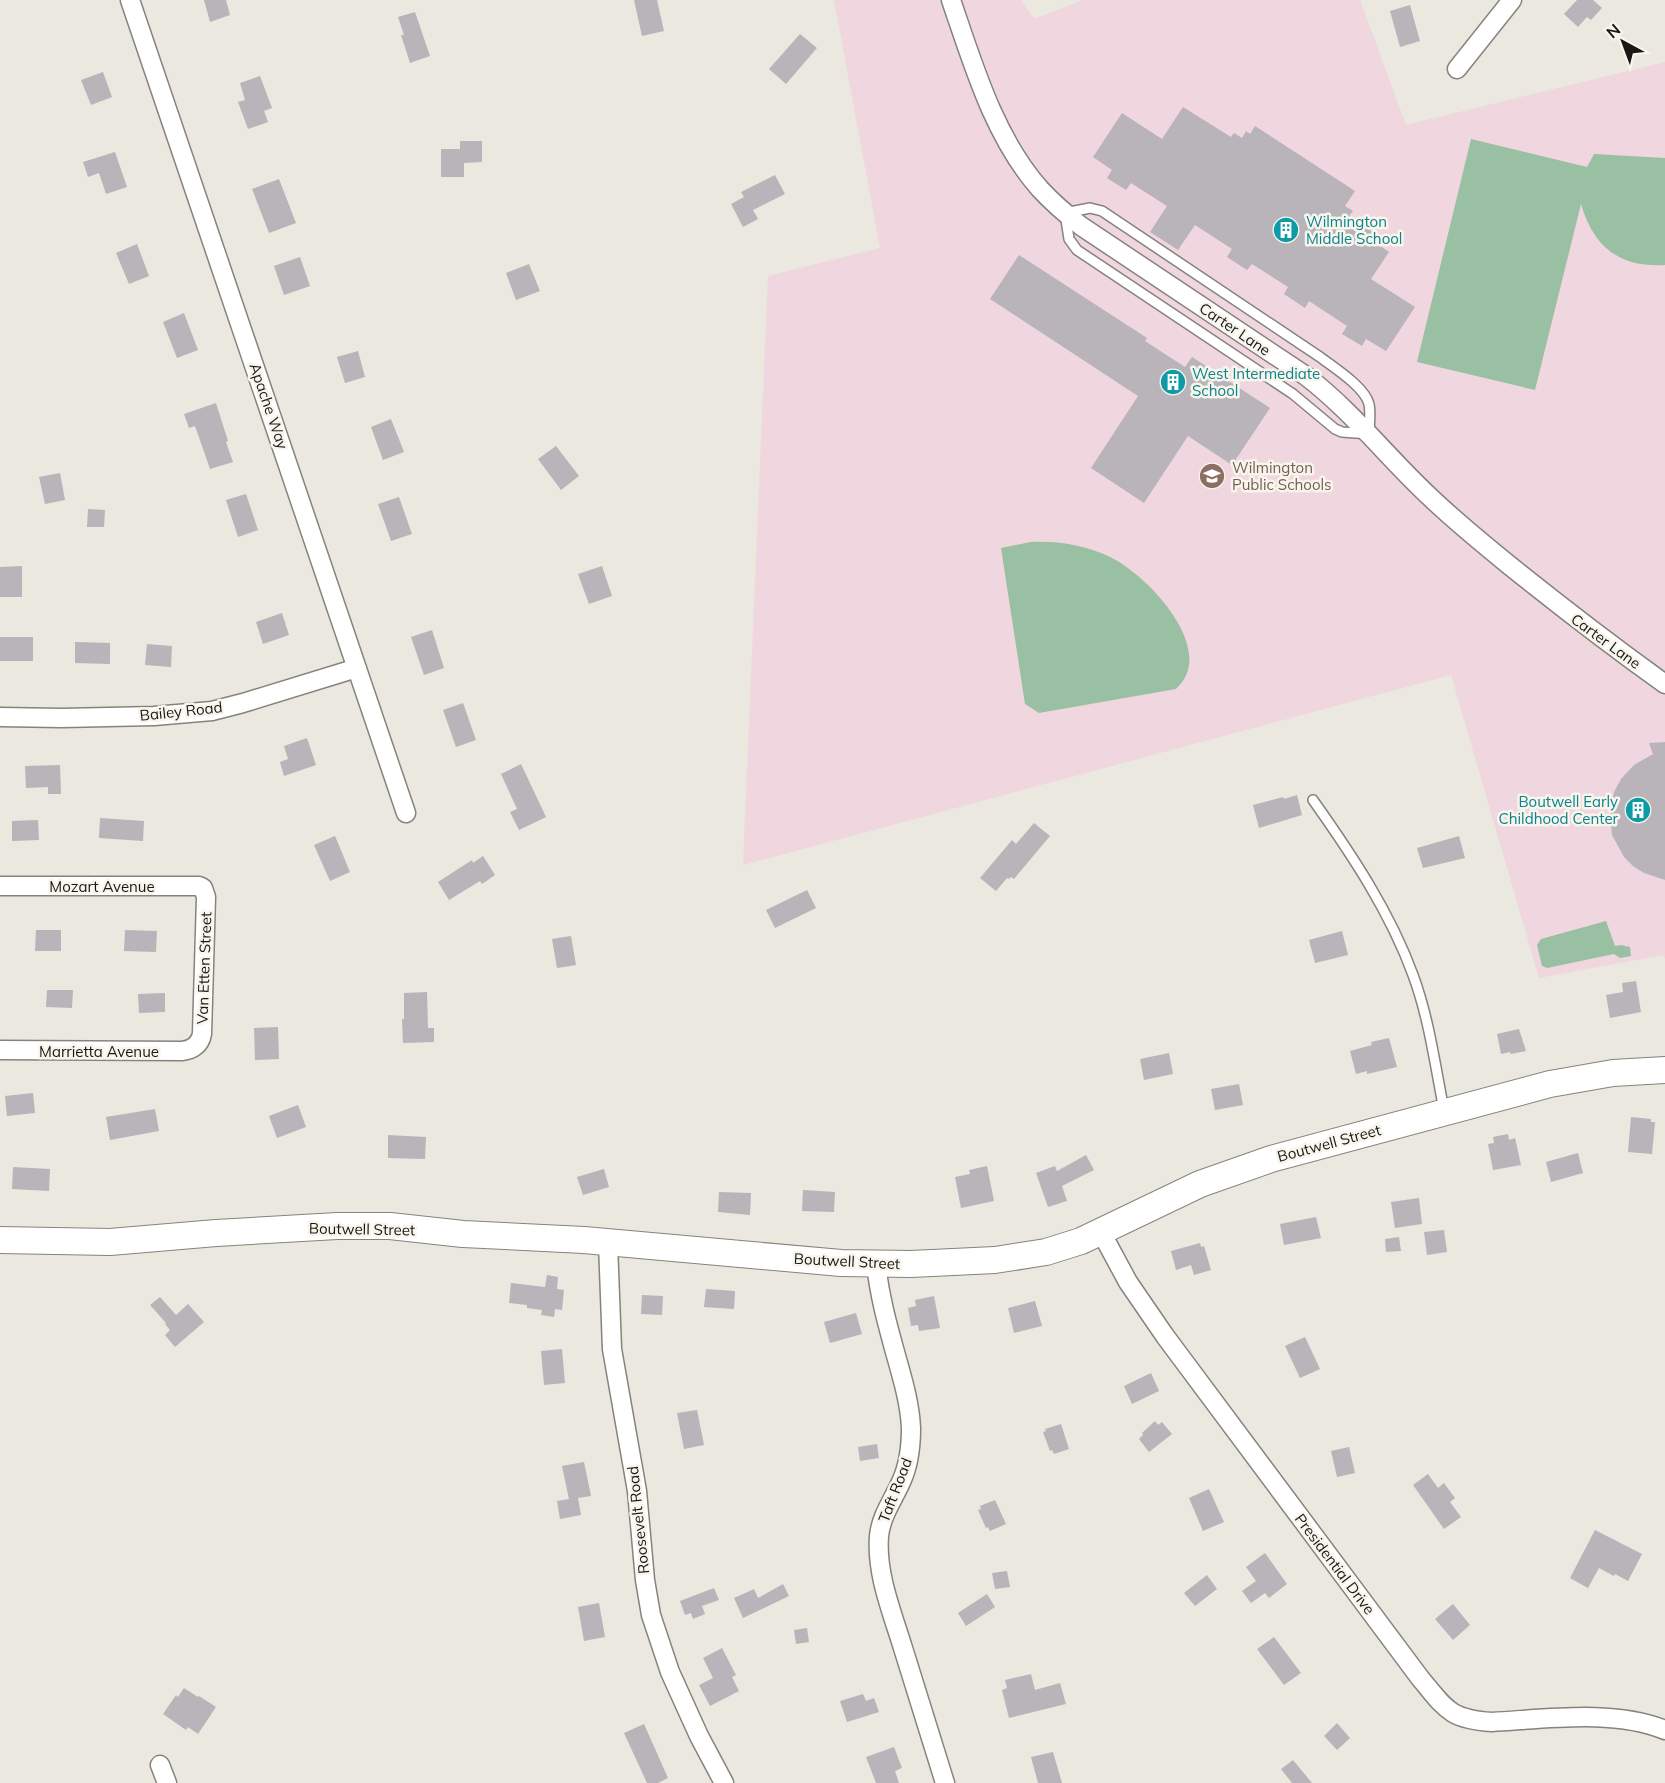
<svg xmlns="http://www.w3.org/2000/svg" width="1665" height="1783" font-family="Mulish,sans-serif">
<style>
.education{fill:#f0d6de}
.green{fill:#99c0a3}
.building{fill:#b9b3ba}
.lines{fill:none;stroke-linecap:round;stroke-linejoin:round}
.lane-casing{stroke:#85837b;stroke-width:12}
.street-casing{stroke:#85837b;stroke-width:21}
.secondary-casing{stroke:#85837b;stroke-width:28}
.lane{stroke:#fff;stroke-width:9}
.street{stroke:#fff;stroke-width:18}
.secondary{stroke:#fff;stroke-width:26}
.labels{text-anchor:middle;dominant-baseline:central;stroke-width:5;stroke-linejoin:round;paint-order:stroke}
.culture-label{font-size:15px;fill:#0d838f;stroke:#f8f5ec;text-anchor:start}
.street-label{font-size:15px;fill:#191815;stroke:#f8f5ec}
.education-label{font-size:15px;fill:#785e54;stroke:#f8f5ec;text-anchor:start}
</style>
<rect width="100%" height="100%" fill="#eae8df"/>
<!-- education -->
<path class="education" d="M834 0H1021L1034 19 1083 0H1360L1406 125 1665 62V959L1663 955 1539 978 1451 675 743 865 768 276 880 248Z"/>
<!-- green -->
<path class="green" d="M1471 139 1587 167 1594 154 1665 158V265C1619 268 1593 246 1581 204L1535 390 1417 362Z
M1031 542C1059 541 1086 545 1112 558 1148 576 1219 650 1176 689L1039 713 1025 704 1001 548Z
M1606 921 1615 946 1621 945 1630 947 1631 956 1620 958 1614 954 1547 968 1542 966 1537 945 1541 939Z"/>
<!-- building -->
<path class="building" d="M204 0H226L230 15 210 22Z
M634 0H657L664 31 642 36Z
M1577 0H1593L1602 8 1591 20 1587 17 1578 27 1564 14Z
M1410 5 1420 41 1400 47 1390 11Z
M415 12 430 56 410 63 401 35H404L398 17Z
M800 34 817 48 786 84 769 69Z
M103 72 112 97 91 105 81 80Z
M260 76 272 108 264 111 268 122 248 129 238 102 245 100 240 83Z
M1183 107 1231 137 1234 133 1242 138 1246 131 1250 134 1255 126 1355 191 1345 206 1353 211 1349 216 1374 233 1370 239 1389 252 1371 279 1415 307 1386 351 1366 339 1362 346 1342 334 1347 326 1309 301 1305 308 1284 294 1288 287 1252 264 1247 270 1227 257 1232 249 1195 225 1178 250 1150 232 1167 206 1131 183 1126 190 1107 178 1112 170 1093 157 1122 113 1162 139Z
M460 141H482V162L464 163V177H441V149H460Z
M115 152 127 187 106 194 99 173 88 177 83 162Z
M775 175 785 194 753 210 758 219 743 227 731 204 744 197 741 192Z
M279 179 296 223 269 233 252 189Z
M137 244 149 276 129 284 116 253Z
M1019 255 1147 338 1145 341 1185 367 1192 357 1270 408 1232 465 1188 436 1144 503 1091 468 1138 396 990 299Z
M300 257 310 286 284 295 274 266Z
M529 264 540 291 516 300 506 273Z
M184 313 198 350 177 358 163 322Z
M358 351 365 377 345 383 337 357Z
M216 403 228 441 226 442 233 462 210 469 195 426 189 428 184 414Z
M391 419 404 452 383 460 371 427Z
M556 446 579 476 561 490 538 459Z
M60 473 65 500 45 504 39 477Z
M246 494 258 530 238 537 226 500Z
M399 497 412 534 391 541 378 504Z
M88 509 105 510 104 527H87Z
M22 566V597H0V567Z
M602 566 612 596 589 604 578 574Z
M282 613 289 635 263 644 256 622Z
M432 630 444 668 424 675 411 637Z
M0 637H33V661H0Z
M75 642 110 643V664L75 663Z
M147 644 172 646 171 667 145 665Z
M463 703 476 740 456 747 443 710Z
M307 738 316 765 284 776 280 762 288 759 284 746Z
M1665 742V880L1644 873 1633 866 1624 857 1612 835 1610 815 1614 792 1621 779 1634 765 1653 754 1649 743Z
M521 764 546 817 519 830 510 812 517 809 501 774Z
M60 765 61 794H48V787L26 788 25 766Z
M1297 795 1302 815 1259 828 1253 805 1283 797 1284 799Z
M100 818 144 821 143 841 99 838Z
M38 820 39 840 12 841V821Z
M1034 823 1050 836 1014 879 1011 877 1009 879 1007 878 996 891 980 878 1012 840 1016 844Z
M335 836 350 872 330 881 314 845Z
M1459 836 1465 858 1423 868 1417 848Z
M483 856 495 875 482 884 480 881 449 900 438 882 472 860 473 863Z
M807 890 816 908 775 928 766 910Z
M36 930H61V951H35Z
M125 930 157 931 156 952 124 951Z
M1342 931 1348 955 1315 963 1309 940Z
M571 936 576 965 557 968 552 939Z
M1636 981 1641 1012 1610 1018 1606 995 1623 992 1622 983Z
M47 990H73L72 1008 46 1007Z
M427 992 428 1028H434V1042L403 1043 402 1019H404V993Z
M165 993V1012L139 1013 138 994Z
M278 1027 279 1059 255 1060 254 1028Z
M1519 1029 1526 1051 1511 1054 1510 1052 1501 1054 1497 1034Z
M1389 1038 1397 1067 1367 1074V1071L1356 1074 1350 1051 1372 1045 1371 1042Z
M1169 1053 1173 1074 1144 1080 1140 1059Z
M1239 1084 1243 1105 1215 1110 1211 1089Z
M33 1093 35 1113 7 1116 5 1096Z
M298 1105 306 1127 277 1138 269 1116Z
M155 1109 159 1131 110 1140 106 1117Z
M1631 1117 1651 1119V1122H1655L1652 1154 1628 1152Z
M1508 1134 1509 1140 1515 1138 1521 1165 1493 1170 1488 1144 1494 1143 1493 1137Z
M388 1135 426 1137 425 1159 388 1158Z
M1578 1153 1583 1173 1551 1182 1546 1162Z
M1086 1155 1094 1170 1062 1186 1067 1201 1048 1207 1036 1173 1055 1166 1057 1171Z
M987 1166 994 1201 961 1208 955 1177 970 1174 969 1170Z
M13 1167 50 1169 49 1191 12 1189Z
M604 1169 609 1187 583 1195 577 1177Z
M803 1190 835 1192 834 1212 802 1211Z
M719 1192 751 1193 750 1215 718 1212Z
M1419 1198 1422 1224 1395 1228 1391 1202Z
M1316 1217 1321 1238 1284 1245 1280 1224Z
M1444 1230 1447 1252 1427 1255 1424 1232Z
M1399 1237 1401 1251 1386 1252 1385 1239Z
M1200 1243 1201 1247 1204 1246 1211 1270 1194 1275 1191 1265 1176 1270 1171 1251Z
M547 1275 558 1277 557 1289 564 1290 562 1310 555 1309 554 1317 541 1315 542 1310 527 1308V1305L509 1303 511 1283 545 1287Z
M706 1289 735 1291 734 1309 704 1307Z
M642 1295 663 1296 662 1315 641 1314Z
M934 1296 940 1328 919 1331 918 1325 911 1326 908 1308 916 1306 915 1300Z
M160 1297 176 1315 188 1304 204 1322 175 1347 165 1335 170 1330 165 1324 166 1323 150 1305Z
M1035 1301 1042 1326 1014 1333 1008 1308Z
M856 1313 862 1334 830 1343 824 1322Z
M1305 1337 1320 1369 1300 1378 1285 1346Z
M562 1349 565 1383 544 1385 541 1351Z
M1151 1373 1159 1391 1132 1404 1124 1386Z
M697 1410 704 1445 684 1449 677 1413Z
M1155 1421 1158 1425 1162 1422 1172 1434 1149 1452 1139 1439 1143 1435 1142 1433Z
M1061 1424 1069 1449 1054 1454 1052 1450 1050 1451 1043 1432 1046 1431 1045 1429Z
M877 1444 879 1458 860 1461 858 1447Z
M1349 1447 1355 1473 1337 1477 1331 1451Z
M584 1462 591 1496 578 1498 581 1515 560 1519 557 1501 569 1499 562 1466Z
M1428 1474 1438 1488 1444 1483 1455 1498 1450 1502 1461 1517 1444 1529 1413 1485Z
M1209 1489 1224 1522 1203 1531 1189 1498Z
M995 1500 1006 1524 990 1531 988 1527 986 1528 978 1510 981 1509 980 1506Z
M1595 1530 1642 1554 1628 1581 1615 1574 1614 1576 1599 1568 1588 1588 1570 1578Z
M1265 1553 1287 1584 1269 1598 1265 1593 1251 1603 1242 1591 1256 1581 1246 1567Z
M1007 1571 1010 1587 995 1589 992 1573Z
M1207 1575 1217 1589 1195 1606 1184 1593Z
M783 1584 789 1596 743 1618 734 1598 754 1589 758 1598Z
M714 1588 719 1600 702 1606 705 1614 693 1619 691 1613 685 1615 680 1601Z
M987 1594 995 1607 966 1626 958 1613Z
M599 1603 605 1637 584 1641 578 1607Z
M1453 1604 1470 1625 1453 1640 1435 1619Z
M807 1628 809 1642 796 1644 794 1630Z
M1274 1637 1301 1673 1284 1685 1257 1649Z
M722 1648 736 1675 732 1677 739 1691 710 1706 699 1685 713 1678 703 1658Z
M1031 1674 1035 1690 1060 1683 1066 1704 1009 1718 1002 1690 1007 1688 1005 1680Z
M184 1688 198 1697 199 1696 216 1707 198 1734 188 1727 186 1730 163 1714 176 1695 178 1697Z
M863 1694 866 1701 874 1698 879 1712 847 1722 840 1701Z
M1337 1723 1350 1738 1337 1750 1324 1736Z
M644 1724 668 1778 658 1783H647L624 1733Z
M894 1747 902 1768 895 1771 899 1783H876L866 1757Z
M1053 1752 1062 1783H1038L1031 1757Z
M1293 1760 1312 1783H1292L1281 1769Z"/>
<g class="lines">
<!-- lane casing -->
<g class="lane-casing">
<path id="lane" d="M1090 208 1102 211 1320 357C1333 367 1365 387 1369 404 1371 414 1369 425 1369 434L1342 432 1335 429 1293 394 1077 250 1069 239 1065 213Z
M1313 800C1352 855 1390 912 1413 975 1429 1018 1435 1065 1444 1110"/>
</g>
<!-- street casing -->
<g class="street-casing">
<path id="street" d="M130 0 406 813
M951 0C973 64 994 137 1040 189 1053 203 1067 215 1081 226L1306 376C1353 412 1387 457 1430 497 1455 521 1482 543 1509 565 1560 606 1612 646 1665 684
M1457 69 1512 0
M0 717 62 718 154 716 212 711 243 703 357 668
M0 886H199L203 888 206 897 202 1034C200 1045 192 1050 182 1051L0 1050
M1101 1232 1128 1282 1165 1336 1420 1678C1446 1709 1449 1719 1492 1722 1546 1719 1615 1709 1665 1730
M608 1243 612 1349 637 1491 645 1580 651 1615 670 1672 699 1736 724 1783
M876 1263C879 1294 887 1323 895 1352 902 1377 910 1403 911 1428 911 1447 909 1465 901 1482 893 1500 881 1516 879 1536 876 1574 892 1612 903 1648 917 1693 931 1738 945 1783
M160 1765 167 1783"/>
</g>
<!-- secondary casing -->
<g class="secondary-casing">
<path id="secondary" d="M0 1240 110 1242 216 1233 337 1226H390L463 1234 584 1240 841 1263 911 1264 995 1260 1046 1252 1081 1241 1200 1184 1271 1159 1550 1084 1613 1073 1665 1070"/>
</g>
<!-- lane -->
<use href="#lane" class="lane"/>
<!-- street -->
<use href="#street" class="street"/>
<!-- secondary -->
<use href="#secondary" class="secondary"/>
</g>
<!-- icons -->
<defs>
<g id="building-disc" transform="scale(1.35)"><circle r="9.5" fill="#0f9aa8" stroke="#f8f5ec"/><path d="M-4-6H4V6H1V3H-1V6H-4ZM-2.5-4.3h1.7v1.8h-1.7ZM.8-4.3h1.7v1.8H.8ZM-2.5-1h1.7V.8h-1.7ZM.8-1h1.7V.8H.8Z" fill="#fff"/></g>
<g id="school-disc" transform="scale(1.35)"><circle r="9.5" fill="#8d6e63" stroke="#f8f5ec"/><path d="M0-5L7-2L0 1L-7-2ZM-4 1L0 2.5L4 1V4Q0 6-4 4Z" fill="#fff"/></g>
</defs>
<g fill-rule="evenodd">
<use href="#building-disc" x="1286" y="230"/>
<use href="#building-disc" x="1173" y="382"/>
<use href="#school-disc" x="1212" y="476"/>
<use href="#building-disc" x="1638" y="810"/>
</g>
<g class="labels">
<!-- culture labels -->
<g class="culture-label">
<text x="1306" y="221">Wilmington<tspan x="1306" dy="17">Middle School</tspan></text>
<text x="1192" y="373">West Intermediate<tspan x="1192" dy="17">School</tspan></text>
<text x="1618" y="801" text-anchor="end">Boutwell Early<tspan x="1618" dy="17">Childhood Center</tspan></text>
</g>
<!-- street labels -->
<g class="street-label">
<text transform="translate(1235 329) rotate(34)">Carter Lane</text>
<text transform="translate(269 406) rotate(71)">Apache Way</text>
<text transform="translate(1606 641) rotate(36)">Carter Lane</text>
<text transform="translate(181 711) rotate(-6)">Bailey Road</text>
<text x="102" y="886">Mozart Avenue</text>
<text transform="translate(204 968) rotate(-88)">Van Etten Street</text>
<text x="99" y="1051">Marrietta Avenue</text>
<text transform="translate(1329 1143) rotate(-15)">Boutwell Street</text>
<text transform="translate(362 1229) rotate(1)">Boutwell Street</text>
<text transform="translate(847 1261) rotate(3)">Boutwell Street</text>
<text transform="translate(895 1490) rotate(-69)">Taft Road</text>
<text transform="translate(638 1520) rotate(-96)">Roosevelt Road</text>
<text transform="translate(1335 1564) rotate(53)">Presidential Drive</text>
</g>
<!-- education labels -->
<g class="education-label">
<text x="1232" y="467">Wilmington<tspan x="1232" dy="17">Public Schools</tspan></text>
</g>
</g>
<!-- north arrow -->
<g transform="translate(1623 42) rotate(319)" stroke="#f8f5ec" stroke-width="4.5" paint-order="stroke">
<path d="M0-4.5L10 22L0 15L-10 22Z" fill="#191815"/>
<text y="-9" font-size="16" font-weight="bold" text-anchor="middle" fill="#191815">N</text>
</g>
</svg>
